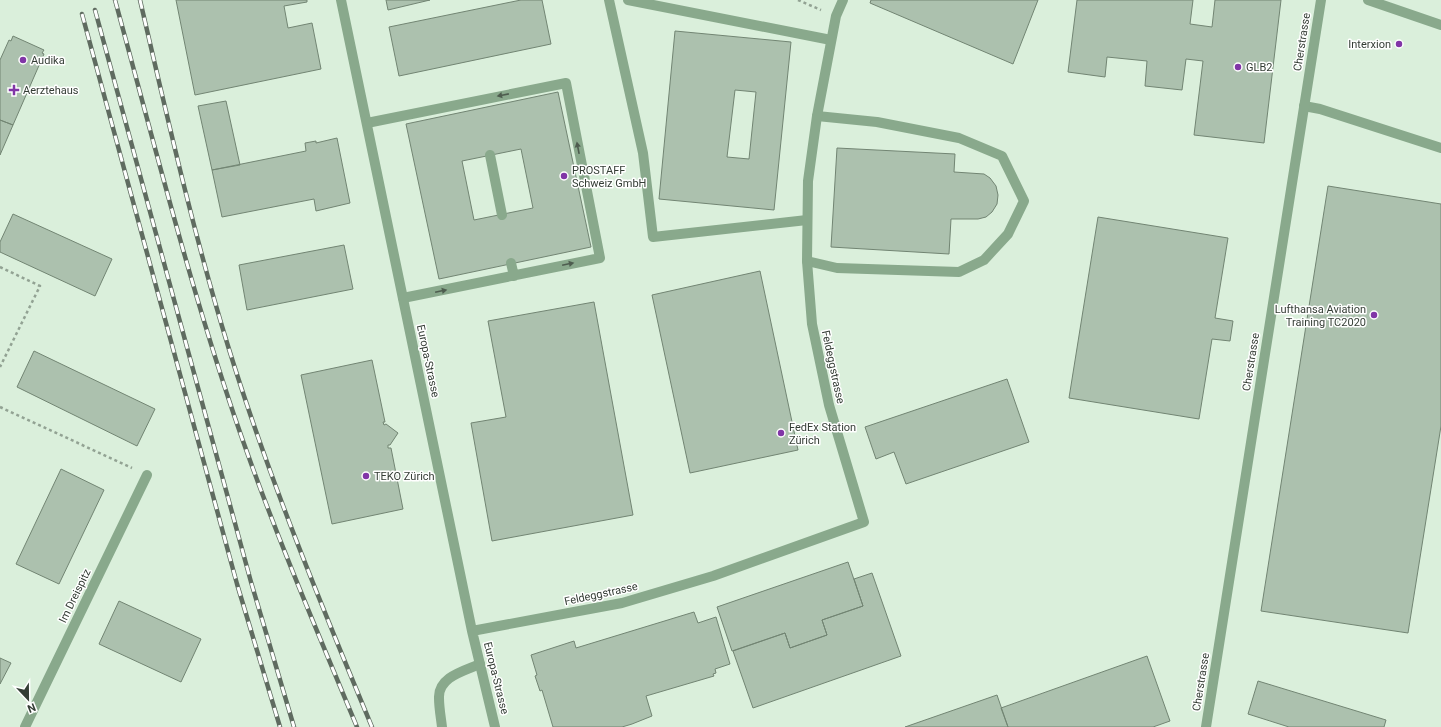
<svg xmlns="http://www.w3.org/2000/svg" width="1441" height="727" font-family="Roboto,sans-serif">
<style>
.building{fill:#acc1ae;stroke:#728573;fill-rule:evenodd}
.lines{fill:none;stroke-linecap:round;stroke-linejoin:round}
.path{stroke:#92a293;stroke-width:2.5;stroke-dasharray:3 3;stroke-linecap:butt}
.service{stroke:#89a98c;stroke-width:10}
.minor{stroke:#89a98c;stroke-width:10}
.rail-casing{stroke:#5f6b60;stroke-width:4.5}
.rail{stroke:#fff;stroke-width:3;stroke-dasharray:9;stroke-linecap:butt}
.oneway{fill:#4e5d4f}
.poi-dot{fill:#8135a7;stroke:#fff;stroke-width:1.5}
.labels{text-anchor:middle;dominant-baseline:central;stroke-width:3;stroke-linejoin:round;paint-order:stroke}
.street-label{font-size:11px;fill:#343d35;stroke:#fff}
.poi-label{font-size:11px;fill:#343d35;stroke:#fff;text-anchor:start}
</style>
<rect width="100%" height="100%" fill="#daefdb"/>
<!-- building -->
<path class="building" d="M176 0H307V2L284 6 288 28 312 23 321 69 195 95Z
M386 0H430L388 10Z
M521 0H542L551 44 399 76 389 27Z
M871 0H1038L1013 64 870 3Z
M1077 0H1193L1190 24 1212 27 1215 0H1281L1264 143 1194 135 1203 61 1186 59 1182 90 1145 86 1147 61 1107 57 1105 77 1068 72Z
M675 31 791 42 774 210 659 199ZM735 90 756 92 749 159 727 157Z
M13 36 44 50 42 53 44 54 13 125 0 120V60L9 40 11 41Z
M558 92 591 247 439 279 406 124ZM521 149 533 208 474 220 462 161Z
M226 101 240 165 212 170 198 106Z
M0 120 13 125 0 155Z
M337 138 350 203 316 211 314 199 222 217 212 170 306 151 305 143 316 141V143Z
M837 148 955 154 954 172 984 174 990 178 996 186 998 195 997 204 992 212 986 217 978 219H951L949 254 831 247Z
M1328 186 1441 204V426L1408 633 1261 611Z
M13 214 112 259 95 296 0 252V242Z
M1098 217 1228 238 1215 318 1233 321 1230 341 1212 339 1199 419 1069 398Z
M344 245 353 289 247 310 239 265Z
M760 271 798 450 690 473 652 295Z
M594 302 633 515 492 541 471 423 506 417 488 321Z
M34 351 155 409 137 446 17 387Z
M372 360 385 422H383L384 425 386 424 398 433 390 445H388V448H391L403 509 332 524 301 375Z
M1007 379 1029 442 906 484 894 452 876 459 865 427Z
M61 469 104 490 59 584 16 564Z
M848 562 863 606 822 620 827 635 790 648 785 633 732 651 717 607Z
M872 573 901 656 753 708 733 651 785 633 790 648 827 635 822 620 863 606 854 579Z
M119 601 201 639 181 682 99 644Z
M694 612 698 623 716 617 730 664 715 669 716 673 713 674 714 676 646 696 652 716 632 724 622 727H553L542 690 540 691 535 676 537 675 531 655 574 641 576 648Z
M1147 656 1170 721 1153 727H1008L1001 708Z
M0 658 11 663 0 684Z
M1258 681 1386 720 1384 727H1289L1248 714Z
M997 695 1008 727H905Z"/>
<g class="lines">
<!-- path -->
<path class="path" d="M798 0 821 10
M0 267 40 286 0 367
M0 407 132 468"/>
<!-- service -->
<path class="service" d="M609 0 643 153 653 237 807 220
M628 0 831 40
M1368 0 1441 25
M1304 106 1320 109 1441 148
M367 123 566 83 600 258 403 298
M490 155 502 215
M807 261 837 268 959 272 984 260 1008 234 1024 201 1002 156 959 138 877 122 817 116
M511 263 514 276
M442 727C441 718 439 708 439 698 438 677 464 671 480 664"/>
<!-- minor -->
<path class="minor" d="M341 0 472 631 495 727
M472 631 622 603 713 576 864 522 829 405 812 324 807 261 808 181 817 116 836 16 843 0
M25 727 147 475
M1206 727 1321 0"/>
<!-- rail casing -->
<g class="rail-casing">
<path id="rail" d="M115 0C153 139 188 279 234 415 270 521 314 624 357 727
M140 0C167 116 193 232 228 346 268 476 320 602 372 727
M95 10 251 582 294 727
M82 14 237 584 280 727"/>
</g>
<!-- rail -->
<use href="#rail" class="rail"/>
</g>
<!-- one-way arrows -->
<defs><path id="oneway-solid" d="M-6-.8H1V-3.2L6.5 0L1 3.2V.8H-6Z"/></defs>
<g class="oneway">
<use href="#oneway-solid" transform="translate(503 95) rotate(169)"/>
<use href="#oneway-solid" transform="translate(578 148) rotate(-101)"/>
<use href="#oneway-solid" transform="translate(568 264) rotate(-12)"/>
<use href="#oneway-solid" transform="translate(441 291) rotate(-12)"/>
</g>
<!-- markers -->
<g class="poi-dot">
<circle cx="1399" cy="44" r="4"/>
<circle cx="23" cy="60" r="4"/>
<circle cx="1238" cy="67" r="4"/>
<path d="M12 84h4v4h4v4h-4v4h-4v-4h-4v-4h4z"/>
<circle cx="564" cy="176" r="4"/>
<circle cx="1374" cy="315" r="4"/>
<circle cx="781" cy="433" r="4"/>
<circle cx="366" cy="476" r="4"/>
</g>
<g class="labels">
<!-- street labels -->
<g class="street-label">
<text transform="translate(1302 42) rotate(-81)">Cherstrasse</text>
<text transform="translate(428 361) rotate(78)">Europa-Strasse</text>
<text transform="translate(1251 362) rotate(-81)">Cherstrasse</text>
<text transform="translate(833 367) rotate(78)">Feldeggstrasse</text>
<text transform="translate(601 594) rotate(-12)">Feldeggstrasse</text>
<text transform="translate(75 596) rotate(-64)">Im Dreispitz</text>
<text transform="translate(496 678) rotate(76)">Europa-Strasse</text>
<text transform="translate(1201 682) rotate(-81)">Cherstrasse</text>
</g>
<!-- poi labels -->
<g class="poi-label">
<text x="1391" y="44" text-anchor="end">Interxion</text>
<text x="31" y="60">Audika</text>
<text x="1246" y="67">GLB2</text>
<text x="23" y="90">Aerztehaus</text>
<text x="572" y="170">PROSTAFF<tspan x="572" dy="13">Schweiz GmbH</tspan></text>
<text x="1366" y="309" text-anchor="end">Lufthansa Aviation<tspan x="1366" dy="13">Training TC2020</tspan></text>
<text x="789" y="427">FedEx Station<tspan x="789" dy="13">Zürich</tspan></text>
<text x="374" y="476">TEKO Zürich</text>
</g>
</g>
<!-- north arrow -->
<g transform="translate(28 699) rotate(158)" stroke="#ffffff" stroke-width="3" paint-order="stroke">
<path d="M0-3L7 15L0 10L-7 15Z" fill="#343d35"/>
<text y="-6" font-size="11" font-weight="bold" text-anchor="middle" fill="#343d35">N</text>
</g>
</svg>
